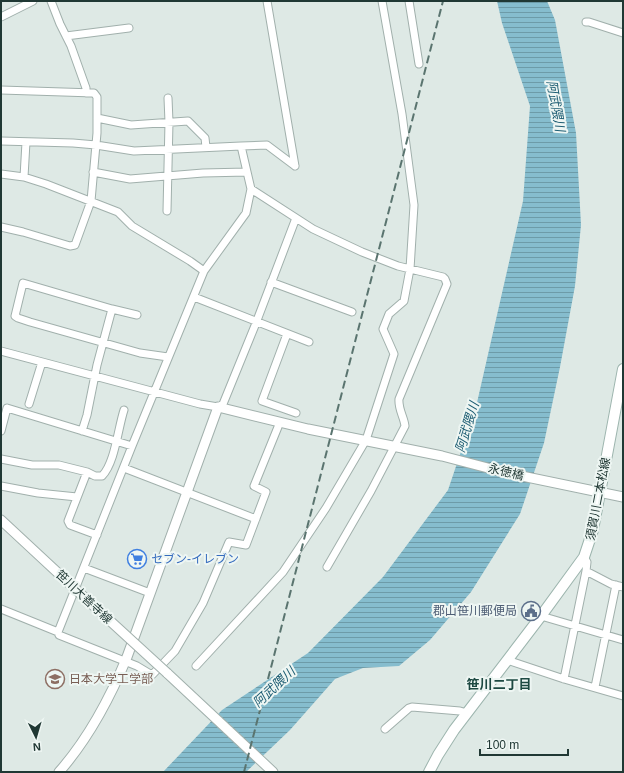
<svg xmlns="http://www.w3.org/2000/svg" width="624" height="773" font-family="Helvetica,'Noto Sans JP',sans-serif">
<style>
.water{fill:url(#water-rules)}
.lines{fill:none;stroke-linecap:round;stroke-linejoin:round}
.minor-casing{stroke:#a1b0ac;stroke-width:9}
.tertiary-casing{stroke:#a1b0ac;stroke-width:11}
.secondary-casing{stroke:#9db5ae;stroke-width:12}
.minor{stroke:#fff;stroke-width:7}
.tertiary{stroke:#fff;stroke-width:9}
.secondary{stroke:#fff;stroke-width:10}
.rail{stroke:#5a746f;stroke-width:2;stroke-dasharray:8 4;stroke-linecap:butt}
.tertiary-bridge-casing{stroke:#a1b0ac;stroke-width:11;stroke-linecap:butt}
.tertiary-bridge{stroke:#fff;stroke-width:9}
.labels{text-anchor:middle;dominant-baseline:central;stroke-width:4;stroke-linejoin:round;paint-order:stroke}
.street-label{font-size:12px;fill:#203834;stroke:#eef6f3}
.shop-label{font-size:12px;fill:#366cbe;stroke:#eef6f3;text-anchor:start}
.service-label{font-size:12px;fill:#4e5e75;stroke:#eef6f3;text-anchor:end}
.education-label{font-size:12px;fill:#785e54;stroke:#eef6f3;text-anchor:start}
.water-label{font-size:13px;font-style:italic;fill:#1c5c72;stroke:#eef6f3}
.neighbourhood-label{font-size:13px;font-weight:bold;fill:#1d4942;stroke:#eef6f3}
</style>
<defs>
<pattern id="water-rules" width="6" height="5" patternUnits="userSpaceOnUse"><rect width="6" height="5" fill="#86bdce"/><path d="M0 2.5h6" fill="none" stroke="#6d9ba8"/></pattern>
</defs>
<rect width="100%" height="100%" fill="#dee9e5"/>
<!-- water -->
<path class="water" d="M497 1H547L555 20 576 133 581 225 575 286 560 367 544 443 520 514 471 592 430 640 399 666 363 668 335 679 290 730 246 772H163L222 710 308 653 383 577 448 490 476 407 523 201 530 106 502 23Z"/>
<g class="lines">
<!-- minor casing -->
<g class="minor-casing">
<path id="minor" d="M51 1 60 24 71 46 86 88V93
M267 1 295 166
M409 1 419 64
M1 17 33 1
M586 22H589L623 33
M66 36 129 28
M1 90 94 93 97 97V133L91 201 75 245 70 246 23 232 1 227
M97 118 131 125 188 121 205 138 206 147
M1 141 73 143 96 145 134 151 241 146 251 189 246 213 204 271 132 446 58 632
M241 146 267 145 295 166
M93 172 130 179 203 173 247 172
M1 174 24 177 46 184 118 212 132 226 190 261 204 271
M24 177 26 142
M251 189 313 229 362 252 398 266 443 277 445 279 447 284 399 399C398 409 404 417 405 426L371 491 327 567
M167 211 169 122 168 98
M271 282 352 312
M194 297 309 342
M112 309 23 283 15 316 18 318 30 322 140 353 168 357
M287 334 262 401 296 413
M1 351 200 404 218 407 223 404 256 323 296 218
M29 404 42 362
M1 431 7 408 132 446
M82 431 87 415 97 365 112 309 137 315
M1 459 32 465H59L87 472 95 476H102C115 463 118 428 124 410
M124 468 256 519
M87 472 68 521 70 525 97 535
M1 486 38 493 77 497
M84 568 150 593
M586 571 611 584 623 587
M1 609 58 632 59 635 137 666 152 675 175 651 203 603 229 542 246 545 266 492 254 486 280 422
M541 616 623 640
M507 660 564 679 623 696
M196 666 283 572 326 508 366 440 394 354 383 329 389 314 404 301 410 269 414 205 402 114 382 1
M564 679 586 571 587 562 584 557
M595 687 616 585
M385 729 409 708 412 707 460 711 467 713"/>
</g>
<!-- tertiary casing -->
<g class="tertiary-casing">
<path id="tertiary" d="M1 520 72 586
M167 673 273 772
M59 772C89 738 110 698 127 657L218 407 308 429 442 456 507 473 623 497"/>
</g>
<!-- secondary casing -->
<g class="secondary-casing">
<path id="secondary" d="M429 772 438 755 454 730 541 616 584 557 593 530 623 369"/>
</g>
<!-- minor -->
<use href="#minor" class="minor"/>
<!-- tertiary -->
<use href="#tertiary" class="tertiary"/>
<!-- secondary -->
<use href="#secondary" class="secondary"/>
<!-- rail -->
<path class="rail" d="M244 772 443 1"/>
<!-- tertiary-bridge casing -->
<g class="tertiary-bridge-casing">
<path id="tertiary-bridge" d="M72 586 167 673"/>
</g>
<!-- tertiary-bridge -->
<use href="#tertiary-bridge" class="tertiary-bridge"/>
</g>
<!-- icons -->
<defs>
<g id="supermarket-ring" transform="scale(1)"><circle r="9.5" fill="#eef6f3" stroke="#3f7fe0" stroke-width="1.5"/><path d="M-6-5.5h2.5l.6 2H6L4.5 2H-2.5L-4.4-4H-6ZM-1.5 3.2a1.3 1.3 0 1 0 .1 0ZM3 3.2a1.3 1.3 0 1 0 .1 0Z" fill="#3f7fe0"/></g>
<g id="civic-ring" transform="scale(1)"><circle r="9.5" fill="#eef6f3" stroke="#5c6f8a" stroke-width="1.5"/><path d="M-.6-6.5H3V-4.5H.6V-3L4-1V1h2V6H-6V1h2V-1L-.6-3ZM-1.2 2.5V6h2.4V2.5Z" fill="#5c6f8a"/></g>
<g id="university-ring" transform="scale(1)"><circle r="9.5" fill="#eef6f3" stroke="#8d6e63" stroke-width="1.5"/><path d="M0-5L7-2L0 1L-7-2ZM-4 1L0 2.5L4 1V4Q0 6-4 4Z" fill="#8d6e63"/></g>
</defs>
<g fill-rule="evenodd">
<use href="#supermarket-ring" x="137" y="559"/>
<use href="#civic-ring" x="531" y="611"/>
<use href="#university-ring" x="55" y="679"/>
</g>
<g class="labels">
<!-- street labels -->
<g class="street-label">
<text transform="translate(506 472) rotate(13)">永徳橋</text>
<text transform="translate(598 499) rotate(-79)">須賀川二本松線</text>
<text transform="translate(84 597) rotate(43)">笹川大善寺線</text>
</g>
<!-- shop labels -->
<g class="shop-label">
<text x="151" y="559">セブン-イレブン</text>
</g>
<!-- service labels -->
<g class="service-label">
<text x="517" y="611">郡山笹川郵便局</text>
</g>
<!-- education labels -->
<g class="education-label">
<text x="69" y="679">日本大学工学部</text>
</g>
<!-- water labels -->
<g class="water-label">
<text transform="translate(556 106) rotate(80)">阿武隈川</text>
<text transform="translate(467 427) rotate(-73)">阿武隈川</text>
<text transform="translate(274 687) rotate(-43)">阿武隈川</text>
</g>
<!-- neighbourhood labels -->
<g class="neighbourhood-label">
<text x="499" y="684">笹川二丁目</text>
</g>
</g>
<!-- border -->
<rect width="624" height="773" fill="none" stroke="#203834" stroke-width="4"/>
<!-- north arrow -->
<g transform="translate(36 737) rotate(175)" stroke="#eef6f3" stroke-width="3" paint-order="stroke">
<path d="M0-3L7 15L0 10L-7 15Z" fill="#203834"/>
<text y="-6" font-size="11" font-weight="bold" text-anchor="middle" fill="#203834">N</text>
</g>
<!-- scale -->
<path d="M480 749v6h88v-6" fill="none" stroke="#203834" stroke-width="2"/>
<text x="486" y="749" font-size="12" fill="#203834" stroke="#eef6f3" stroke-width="3" paint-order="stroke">100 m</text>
</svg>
